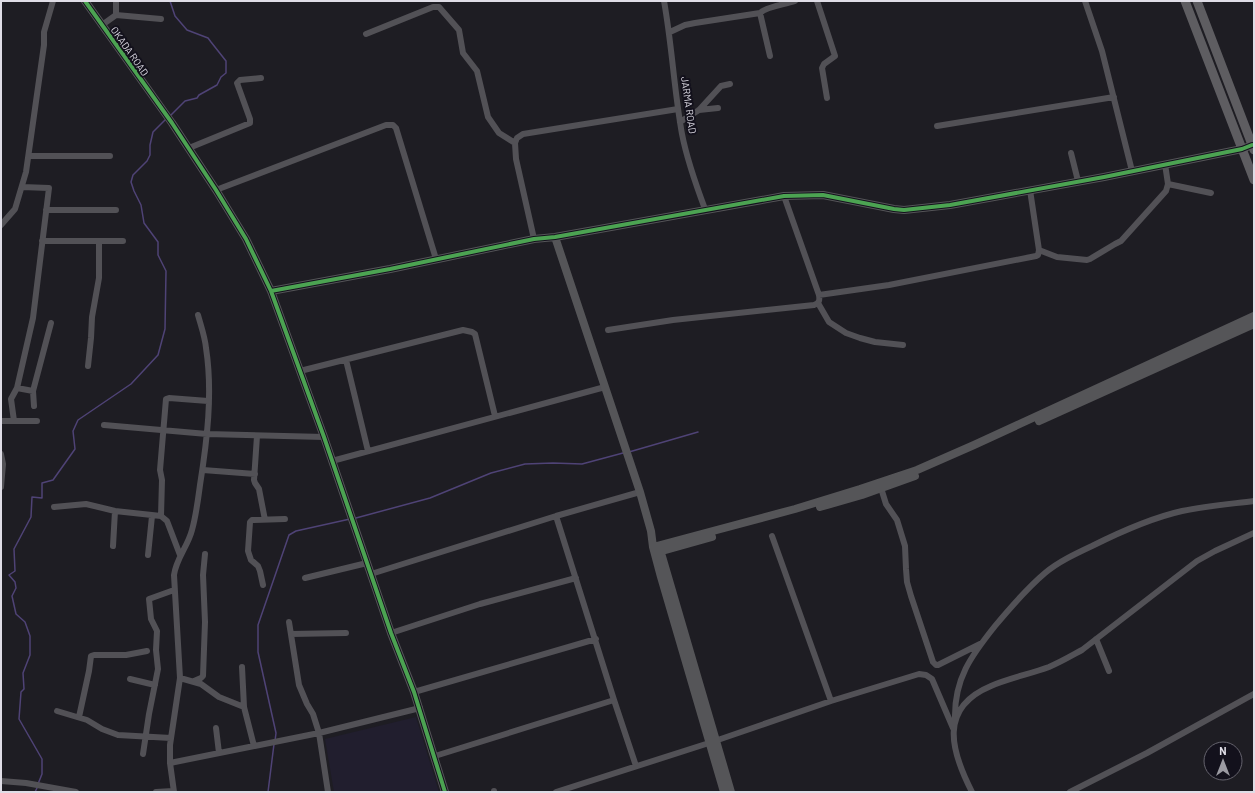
<svg xmlns="http://www.w3.org/2000/svg" width="1255" height="793" font-family="Barlow,sans-serif">
<style>
.built{fill:#211e2e}
.lines{fill:none;stroke-linecap:round;stroke-linejoin:round}
.stream{stroke:#4f4376;stroke-width:1.5}
.street{stroke:#525156;stroke-width:6}
.secondary{stroke:#555558;stroke-width:8}
.primary{stroke:#5e5d61;stroke-width:9}
.cycleway-casing{stroke:#13111c;stroke-width:6}
.cycleway{stroke:#4ca352;stroke-width:4}
.labels{text-anchor:middle;dominant-baseline:central;stroke-width:4;stroke-linejoin:round;paint-order:stroke}
.street-label{font-size:10px;fill:#dfdde6;stroke:#13111c}
</style>
<rect width="100%" height="100%" fill="#1e1d23"/>
<!-- built -->
<path class="built" d="M416 717 439 792H334L325 739Z"/>
<g class="lines">
<!-- stream -->
<path class="stream" d="M170 116 185 101 197 98 199 95 217 85 221 77 226 73V61L211 42 208 38 187 30 175 16 170 1
M629 452 698 432
M356 518 430 498 491 473 525 464 553 463 582 464 623 453
M275 741 276 733 258 652V625L289 535 296 531 350 519
M38 784 42 774V759L19 719 21 692 24 689 23 673 30 655V636L25 622 16 614 12 596 16 588 15 582 9 575 15 571 14 549 31 517 32 497 42 498V483L53 480 75 449 73 431 78 420 131 384 158 355 165 329 166 271 158 255V242L144 223 141 205 134 191 131 182 133 175 147 161 150 155V145L153 132 165 120
M35 792 37 788
M268 792 274 744"/>
<!-- street -->
<path class="street" d="M664 1C672 45 674 90 682 134 687 160 696 185 705 209
M817 1 835 56 824 64 822 68 827 98
M1085 1 1102 51 1132 171
M760 13 770 56
M116 15 161 19
M102 25 116 15V1
M670 32 685 25 695 23 760 13C768 6 784 5 795 1
M366 34 433 7H439L459 30 463 53 477 71 488 117 499 133 515 143
M699 110 718 108
M680 122 699 110 721 86 730 84
M937 126 1114 97
M189 148 250 123V119L237 83 240 80 261 78
M1071 153 1078 181
M29 156H110
M1168 184 1211 193
M216 190 386 125H393L396 128 436 259
M46 210H116
M1 225 15 209 26 172 44 45V32L53 1
M534 239 516 159 515 143 517 138 523 134 678 109
M42 241H123
M1039 250 1057 257 1087 260 1090 259 1115 244 1121 241 1166 191 1168 184 1165 164
M819 295 889 285 1036 256 1038 255 1039 250 1030 190
M818 303 829 322 846 333 860 338 875 342 903 345
M608 330 673 320 814 305C819 303 820 301 819 295L784 196
M346 360 368 451
M88 366 91 338 92 317 99 278V241
M300 371 463 330 472 332 475 334 495 416
M17 388 33 391
M34 406 33 391 51 323
M1 421H37
M14 421 11 399 17 388 33 318 49 188 22 187
M104 425 207 434 324 437
M257 436 254 480 255 483 259 489 265 520
M1 454 3 464 1 487
M332 461 605 387
M203 470 255 474
M881 488 886 504 897 520 905 546 906 569 907 582 911 596 933 662 936 665H938L980 644
M54 507 86 504 115 511 161 516 167 521 180 555
M161 516 162 480 160 470 166 399 169 398 208 401
M556 516 614 700 636 766
M772 536 831 701
M113 546 115 511
M148 555 152 516
M371 574 556 516 640 492
M305 578 367 563
M263 585 260 571 258 566 251 560 248 551 250 522 252 520 285 519
M289 622 299 685 307 704 313 714 319 733 328 792
M391 633 480 604 576 578
M291 634 346 633
M1096 639 1109 671
M242 667 244 707 254 746
M180 678 201 684 219 697 244 707
M130 679 155 685
M194 681 201 678 203 676 205 622 203 575 205 554
M414 692 596 639
M57 711 87 720 102 729 118 735 171 738
M79 717 89 671 91 656 94 655H126L147 651
M955 719C954 679 971 656 995 626 1010 608 1026 589 1045 573 1058 562 1075 554 1092 546 1120 532 1151 518 1182 511 1206 506 1230 504 1254 501
M216 728 219 753
M143 754 149 714 158 669 156 650 157 631 151 619 149 599 174 590
M435 756 614 700
M170 763 319 733 420 708
M1 781 26 783 76 792
M494 791V792
M156 792 173 791
M174 792 170 763V745L180 678 174 575C176 559 188 546 192 530 196 516 198 500 200 485 207 441 213 393 206 348 205 337 201 326 198 315
M556 792 709 743 831 701 919 674 926 675 932 679 953 728
M972 792C951 751 938 708 991 686 1010 678 1030 674 1049 667 1061 662 1071 656 1082 650L1197 561 1215 551 1254 533
M1070 792 1147 753 1254 694"/>
<!-- secondary -->
<path class="secondary" d="M85 1 172 123 216 190 246 239 271 291 324 437 391 633 414 692 445 792
M555 237 640 492 651 531 653 547 661 577 724 792
M271 291 390 269 534 239 555 237 784 196 823 195 894 209 904 210 950 205 1104 177 1242 149 1252 145
M1039 421 1254 324
M820 507 862 495 915 476
M659 546 731 792
M653 547 795 509 860 489 917 470 974 445 1254 316
M655 553 712 537"/>
<!-- primary -->
<path class="primary" d="M1185 1 1254 180
M1197 1 1254 150"/>
<!-- cycleway casing -->
<g class="cycleway-casing">
<path id="cycleway" d="M85 1 172 123 216 190 246 239 271 291 324 437 391 633 414 692 445 792
M271 291 390 269 534 239 555 237 784 196 823 195 894 209 904 210 950 205 1104 177 1242 149 1252 145"/>
</g>
<!-- cycleway -->
<use href="#cycleway" class="cycleway"/>
</g>
<g class="labels">
<!-- street labels -->
<g class="street-label">
<text transform="translate(130 51) rotate(55)">OKADA ROAD</text>
<text transform="translate(689 105) rotate(82)">JARMA ROAD</text>
</g>
</g>
<!-- border -->
<rect width="1255" height="793" fill="none" stroke="#dfdde6" stroke-width="4"/>
<!-- north arrow -->
<g transform="translate(1223 761)"><circle r="19" fill="#13111c" stroke="#65636d"/>
<path d="M0-3L7 15L0 10L-7 15Z" fill="#9b9aa2"/>
<text y="-6" font-size="11" font-weight="bold" text-anchor="middle" fill="#dfdde6">N</text>
</g>
</svg>
